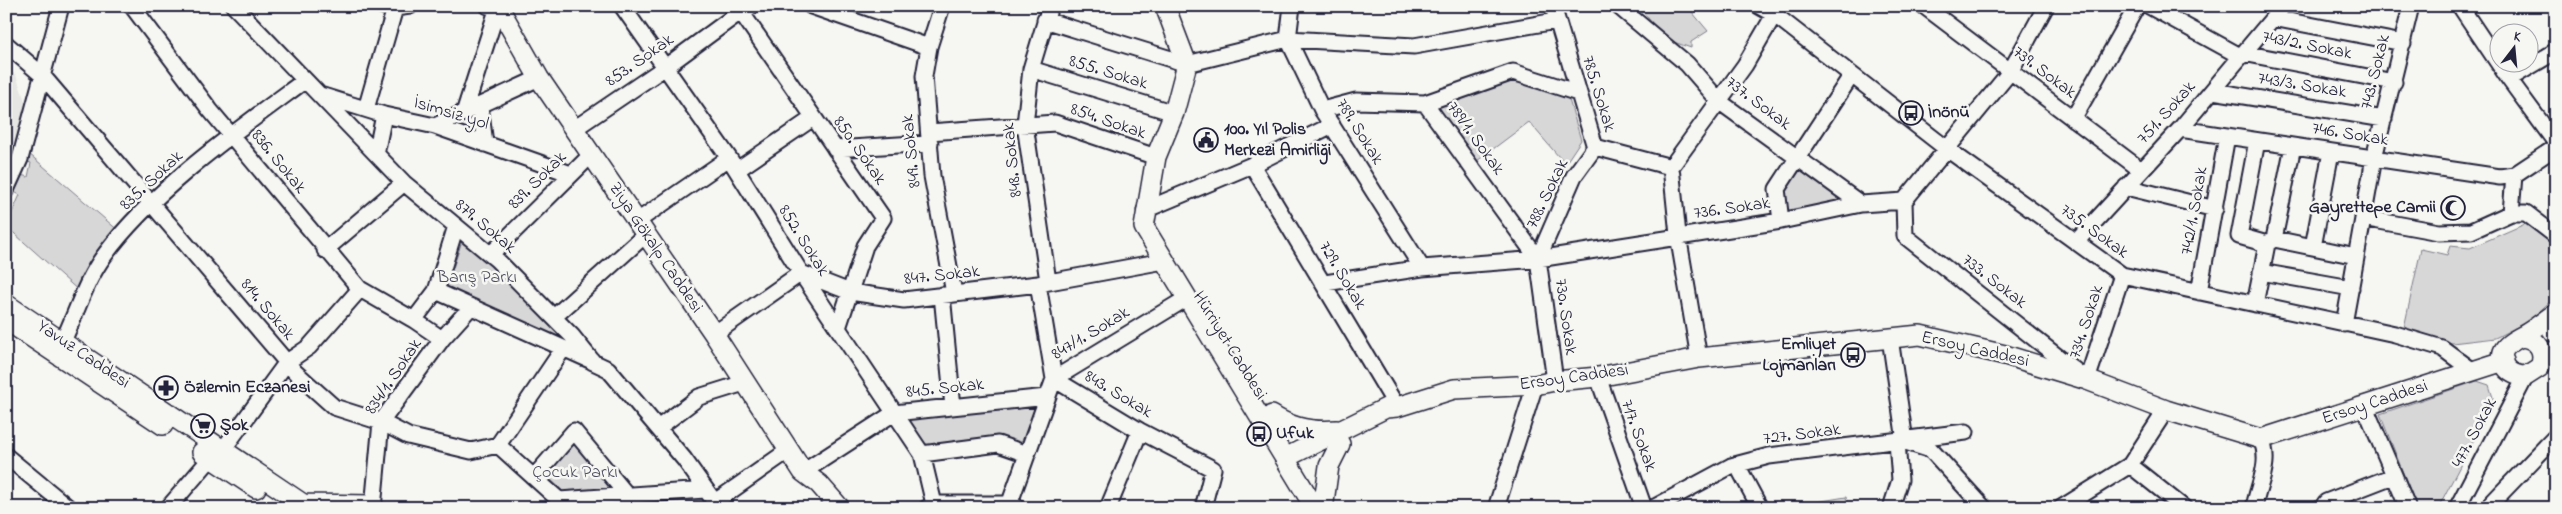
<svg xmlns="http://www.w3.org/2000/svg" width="2562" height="514" font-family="'Indie Flower',sans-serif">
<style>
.built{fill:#e6e6e4}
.green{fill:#d7d7d7;stroke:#7c7c89}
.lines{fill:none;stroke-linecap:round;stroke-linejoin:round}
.minor-casing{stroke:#22223b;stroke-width:19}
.major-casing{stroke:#22223b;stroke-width:22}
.minor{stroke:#f6f6f2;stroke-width:15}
.major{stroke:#f6f6f2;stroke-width:19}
.labels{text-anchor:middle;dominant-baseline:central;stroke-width:5;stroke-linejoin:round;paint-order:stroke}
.street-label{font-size:18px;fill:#22223b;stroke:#f6f6f2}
.poi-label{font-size:18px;font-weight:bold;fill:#22223b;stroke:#f6f6f2;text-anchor:start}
.park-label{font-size:18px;fill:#4f4f62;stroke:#f6f6f2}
</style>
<rect width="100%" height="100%" fill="#f6f6f2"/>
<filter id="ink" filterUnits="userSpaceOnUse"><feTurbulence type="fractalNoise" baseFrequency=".02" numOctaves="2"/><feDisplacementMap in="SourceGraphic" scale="10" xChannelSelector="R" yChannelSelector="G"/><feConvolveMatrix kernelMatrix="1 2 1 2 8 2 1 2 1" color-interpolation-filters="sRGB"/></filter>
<g filter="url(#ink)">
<!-- built -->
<path class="built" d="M6 67 16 75 25 101 22 126 6 177Z"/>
<!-- green -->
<path class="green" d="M1642 6H1687L1708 31 1691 42V48L1665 39 1640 8Z
M1511 75 1567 93 1581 140 1565 164 1529 122 1473 164 1429 104Z
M28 153 120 232 80 292 6 226 20 195 14 192 21 175 28 177 31 163 25 161Z
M1798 161 1852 202 1784 218 1781 190Z
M2525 224 2556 246V296L2529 321 2495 338 2452 343 2404 328 2421 249 2447 255 2450 246 2470 248Z
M463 238 488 255 582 354 446 289Z
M2477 381 2489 385 2494 401 2438 508H2417L2380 414Z
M1041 407 1025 450 922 449 902 417Z
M576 439 616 489 567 495 545 474Z
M1846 497 1848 508H1779Z"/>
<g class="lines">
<!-- minor casing -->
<g class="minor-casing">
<path id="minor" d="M132 6 210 110 360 289 414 320
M234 6 404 183 497 260 572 336 593 362 608 369 684 459 719 508
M383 6 395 8 410 6
M622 6 729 158 801 273 922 454 934 504
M737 6 883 218 865 246 838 328
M811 6 929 47
M942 6 929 47 924 76 932 176 954 293
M1292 6 1288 39 1322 110 1422 268
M1553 6 1595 147 1671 167
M1618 6 1687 64 1720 102 1861 204
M1759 6 1775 15 1947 149 2122 275 2395 334 2442 348 2473 371
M1924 6 2141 170
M2149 6 2240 56
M2460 6 2509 79 2556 143
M2273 18 2403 43
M1045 20 1187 64 1288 39 1414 46 1556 21
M6 44 42 75 295 372 334 407 381 422 408 436 471 451 498 445 559 500
M2243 53 2394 82
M1031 69 1174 113
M2509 79 2556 51
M2213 91 2384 119
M320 95 384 115 435 126 571 174
M1425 103 1513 72 1578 93
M480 105 485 144
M366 109 395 8
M1322 110 1356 101 1425 103 1538 259 1555 381
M464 113 498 7 488 6
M2073 119 2137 6
M435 126 539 78
M574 129 664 68 740 12 752 6
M2180 129 2500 177 2514 175 2556 147
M929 132 1055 123 1156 157
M2257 141 2239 236 2267 244 2274 239 2356 256
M835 149 930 143
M376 154 384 115
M1252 165 1397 407
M737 170 813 118
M2514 175 2511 213H2526L2556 236
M2126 187 2215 209
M6 190 20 159 61 6
M1904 201 1905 236 2087 380 2122 275
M1145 210 1252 165 1332 125
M2363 218 2439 232 2471 231 2511 213
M1781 221 1777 189 1851 76
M636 222 729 158
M2274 239 2293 146
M2076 242 2180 129 2283 6
M2313 247 2331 152
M325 250 404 183
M491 254 591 155
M1538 259 1574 176 1595 147
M2261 272 2351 288
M1048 281 1025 125 1031 69 1050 6
M1325 283 1422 268 1538 259 1781 221 1861 204 1904 201 2010 72 2046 6
M1038 284 1054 379 1140 431 1213 469 1203 508
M436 291 592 361
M2199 292 2227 136
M942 295 953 407
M2255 304 2267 244
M554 317 645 235
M2344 324 2374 158 2411 6
M2551 333 2556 330
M714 334 801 273 850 292 904 300 1038 284 1164 261
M1890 338 1905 441
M442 339 414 320 436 291 456 226
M63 341C76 314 86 280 104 256 152 190 239 129 304 81
M1699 358 1678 235 1671 167 1745 65 1778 8
M1598 377 1644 508
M2365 407 2408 508
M658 428 699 397 744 383
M1909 443 1931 450 1984 508
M498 445 563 349
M222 451 287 362 309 347 360 289
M922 454 998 444 1027 454
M6 456 69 508
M1737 465 1760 508
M2130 465 2184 508
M803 472 894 413 1047 397
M534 477 574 431 627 495
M559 500 705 490
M715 502 789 450
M168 508 211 458
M373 508 381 422 442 339 470 308
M927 508 934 504H1010L1017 507
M1008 508 1054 379 1187 298
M1108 508 1140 431
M1496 508 1535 385
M1653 508 1731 466 1769 456 1966 432
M1891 508 1900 480 1897 442
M2061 508 2130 465 2166 410
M2254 508C2258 484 2272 463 2261 439
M2322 508 2326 502 2393 476
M2457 508 2526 376
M2487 508 2556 436"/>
</g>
<!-- major casing -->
<g class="major-casing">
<path id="major" d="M498 6 539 78 714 334 803 472 819 484 840 508
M1165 6 1187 64 1174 113 1156 157 1144 227 1315 508
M6 304 309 508
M6 320 163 425
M2522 337C2538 339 2546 351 2540 367L2526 376C2518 376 2511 374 2506 367 2495 348 2512 342 2524 335 2535 329 2545 320 2556 313
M1272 415C1291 428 1314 432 1337 430
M202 452 256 488
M1285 458 1386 408 1397 407 1454 389 1535 385 1555 381 1598 377 1699 358 1920 335 2005 355 2087 380 2166 410 2261 439 2504 361
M1324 502 1329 466 1340 444
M303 504 373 505"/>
</g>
<!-- minor -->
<use href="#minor" class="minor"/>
<!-- major -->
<use href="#major" class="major"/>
</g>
</g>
<!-- icons -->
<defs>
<g id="bus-ring" transform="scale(1.25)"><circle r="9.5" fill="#f6f6f2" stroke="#22223b" stroke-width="1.5"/><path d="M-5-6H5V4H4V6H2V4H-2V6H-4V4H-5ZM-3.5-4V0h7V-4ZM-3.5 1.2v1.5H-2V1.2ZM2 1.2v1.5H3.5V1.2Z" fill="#22223b"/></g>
<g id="civic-ring" transform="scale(1.25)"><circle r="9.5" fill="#f6f6f2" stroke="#22223b" stroke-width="1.5"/><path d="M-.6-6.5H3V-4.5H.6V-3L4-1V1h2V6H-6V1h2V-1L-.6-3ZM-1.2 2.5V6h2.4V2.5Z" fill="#22223b"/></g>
<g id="mosque-ring" transform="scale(1.25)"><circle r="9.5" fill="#f6f6f2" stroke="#22223b" stroke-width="1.5"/><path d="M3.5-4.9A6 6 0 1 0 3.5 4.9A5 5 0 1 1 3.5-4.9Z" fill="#22223b"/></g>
<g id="pharmacy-ring" transform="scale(1.25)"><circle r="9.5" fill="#f6f6f2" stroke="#22223b" stroke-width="1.5"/><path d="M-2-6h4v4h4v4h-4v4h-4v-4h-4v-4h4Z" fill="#22223b"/></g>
<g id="supermarket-ring" transform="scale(1.25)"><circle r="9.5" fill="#f6f6f2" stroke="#22223b" stroke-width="1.5"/><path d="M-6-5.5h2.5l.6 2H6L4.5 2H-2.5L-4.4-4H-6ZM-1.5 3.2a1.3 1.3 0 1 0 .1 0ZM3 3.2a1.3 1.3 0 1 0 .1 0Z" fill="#22223b"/></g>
</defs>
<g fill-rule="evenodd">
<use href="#bus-ring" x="1911" y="113"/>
<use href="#civic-ring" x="1206" y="140"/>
<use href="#mosque-ring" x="2453" y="208"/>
<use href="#bus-ring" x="1853" y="355"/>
<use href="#pharmacy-ring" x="166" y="388"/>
<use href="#supermarket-ring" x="203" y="426"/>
<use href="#bus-ring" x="1259" y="434"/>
</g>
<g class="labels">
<!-- street labels -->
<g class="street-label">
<text transform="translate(2307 46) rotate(11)">743/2. Sokak</text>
<text transform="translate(640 61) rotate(-35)">853. Sokak</text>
<text transform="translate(2376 72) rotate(-76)">743. Sokak</text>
<text transform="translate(1108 73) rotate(17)">855. Sokak</text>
<text transform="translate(2044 73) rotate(37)">739. Sokak</text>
<text transform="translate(2302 86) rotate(9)">743/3. Sokak</text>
<text transform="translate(1598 94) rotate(73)">785. Sokak</text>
<text transform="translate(1758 104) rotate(37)">737. Sokak</text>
<text transform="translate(2167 113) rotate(-48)">751. Sokak</text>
<text transform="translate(451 114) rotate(17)">İsimsiz yol</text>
<text transform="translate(1108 122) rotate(19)">854. Sokak</text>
<text transform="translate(1359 132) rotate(58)">789. Sokak</text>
<text transform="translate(2350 135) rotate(9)">746. Sokak</text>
<text transform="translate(1475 139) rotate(54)">789/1. Sokak</text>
<text transform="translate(859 151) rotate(55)">850. Sokak</text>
<text transform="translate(912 151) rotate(-96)">849. Sokak</text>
<text transform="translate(1013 160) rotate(-96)">848. Sokak</text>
<text transform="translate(278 162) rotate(51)">836. Sokak</text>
<text transform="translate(152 181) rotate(-43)">835. Sokak</text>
<text transform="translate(538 181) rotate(-45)">839. Sokak</text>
<text transform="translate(1548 194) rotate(-64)">788. Sokak</text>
<text transform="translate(1732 209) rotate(-8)">736. Sokak</text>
<text transform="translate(2195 211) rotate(-80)">742/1. Sokak</text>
<text transform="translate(485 227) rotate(40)">879. Sokak</text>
<text transform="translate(2094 232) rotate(36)">735. Sokak</text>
<text transform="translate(803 241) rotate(58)">852. Sokak</text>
<text transform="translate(655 248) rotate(56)">Ziya Gökalp Caddesi</text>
<text transform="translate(942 276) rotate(-6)">847. Sokak</text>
<text transform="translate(1342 276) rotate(59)">729. Sokak</text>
<text transform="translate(1994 282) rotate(38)">733. Sokak</text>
<text transform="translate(267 310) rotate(50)">814. Sokak</text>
<text transform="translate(1565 317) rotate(82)">730. Sokak</text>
<text transform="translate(2087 322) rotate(-72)">734. Sokak</text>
<text transform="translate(1091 334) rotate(-31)">847/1. Sokak</text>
<text transform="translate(1229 346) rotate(58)">Hürriyet Caddesi</text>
<text transform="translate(1975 350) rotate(13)">Ersoy Caddesi</text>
<text transform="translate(83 355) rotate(34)">Yavuz Caddesi</text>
<text transform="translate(394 377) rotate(-56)">834/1. Sokak</text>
<text transform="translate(1574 378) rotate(-8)">Ersoy Caddesi</text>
<text transform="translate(945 389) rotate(-6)">845. Sokak</text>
<text transform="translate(1118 395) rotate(31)">843. Sokak</text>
<text transform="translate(2375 403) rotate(-18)">Ersoy Caddesi</text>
<text transform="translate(2475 433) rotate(-62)">477. Sokak</text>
<text transform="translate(1802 435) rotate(-7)">727. Sokak</text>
<text transform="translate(1638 436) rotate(70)">717. Sokak</text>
</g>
<!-- poi labels -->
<g class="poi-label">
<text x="1928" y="113">İnönü</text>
<text x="1224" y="130">100. Yıl Polis<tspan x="1224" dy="21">Merkezi Amirliği</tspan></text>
<text x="2436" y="208" text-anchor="end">Gayrettepe Camii</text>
<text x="1836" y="345" text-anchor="end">Emliyet<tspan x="1836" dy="21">Lojmanları</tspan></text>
<text x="184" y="388">Özlemin Eczanesi</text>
<text x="220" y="426">Şok</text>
<text x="1276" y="434">Ufuk</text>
</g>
<!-- park labels -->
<g class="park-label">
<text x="477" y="278">Barış Parkı</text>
<text x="575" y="473">Çocuk Parkı</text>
</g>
</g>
<!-- margin -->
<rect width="2562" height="514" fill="none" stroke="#f6f6f2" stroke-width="25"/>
<rect x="12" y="12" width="2537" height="489" fill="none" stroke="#22223b" stroke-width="2" filter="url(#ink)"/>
<!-- north arrow -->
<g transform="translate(2514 48) rotate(16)"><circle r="24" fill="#f6f6f2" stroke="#a1a1a9"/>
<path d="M0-4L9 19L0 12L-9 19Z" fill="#22223b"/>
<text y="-8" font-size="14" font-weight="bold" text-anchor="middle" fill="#22223b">K</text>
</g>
</svg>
